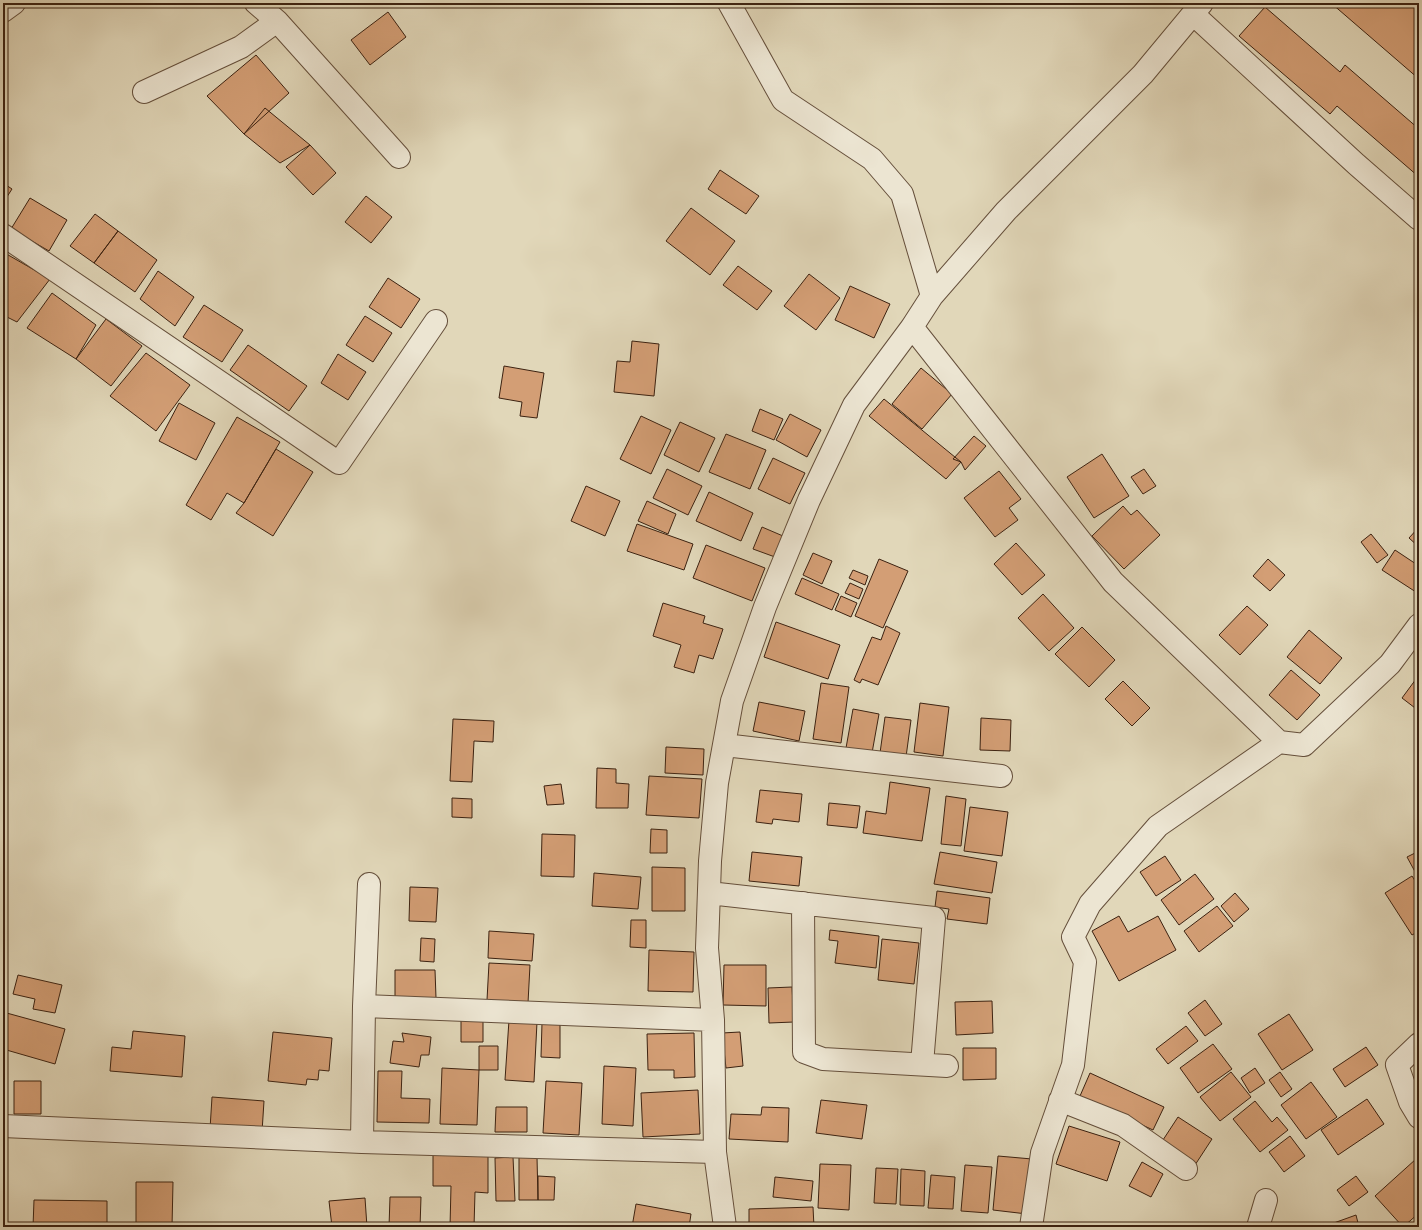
<svg xmlns="http://www.w3.org/2000/svg" width="1422" height="1230" font-family="'IM FELL French Canon',serif">
<style>
.building{fill:#d39e75;stroke:#3c2211}
.lines{fill:none;stroke-linecap:round;stroke-linejoin:round}
.minor-casing{stroke:#654f3b;stroke-width:24}
.minor{stroke:#ece5d2;stroke-width:22}
</style>
<rect width="100%" height="100%" fill="#e1d7b9"/>
<filter id="stains"><feTurbulence type="fractalNoise" baseFrequency=".005" numOctaves="4"/><feColorMatrix values="0 0 0 0 .2 0 0 0 0 .09 0 0 0 0 .02 0 0 0 .5 -.17"/></filter>
<radialGradient id="worn" r=".72"><stop offset=".6" stop-color="#630" stop-opacity="0"/><stop offset="1" stop-color="#630" stop-opacity=".3"/></radialGradient>
<!-- building -->
<path class="building" d="M1331 3H1419V79Z
M1265 7 1340 72 1345 65 1419 129V177L1337 106 1330 114 1239 36Z
M388 12 406 37 370 65 351 40Z
M256 55 289 93 244 134 207 96Z
M265 108 310 145 280 163 244 134Z
M310 145 336 173 313 195 286 167Z
M720 170 759 196 746 214 708 189Z
M3 183 12 189 3 203Z
M366 196 392 217 371 243 345 222Z
M30 198 67 220 49 251 11 229Z
M691 208 735 241 710 275 666 241Z
M95 214 118 231 94 263 70 246Z
M118 231 157 260 135 292 94 263Z
M3 252 50 279 17 322 3 315Z
M738 266 772 291 757 310 723 285Z
M158 271 194 297 175 326 140 299Z
M809 274 840 298 816 330 784 306Z
M388 278 420 299 401 328 369 307Z
M850 286 890 304 874 338 835 320Z
M52 293 96 325 76 359 27 328Z
M204 305 243 330 222 362 183 337Z
M365 316 392 333 373 362 346 345Z
M106 319 142 346 111 386 76 359Z
M632 341 659 344 654 396 614 392 617 361 630 362Z
M248 345 307 386 289 411 230 370Z
M146 353 190 385 156 431 110 396Z
M338 354 366 372 348 400 321 383Z
M504 366 544 373 537 418 520 416 522 402 499 398Z
M921 368 952 394 922 429 892 404Z
M884 399 961 462 946 479 869 416Z
M179 403 215 423 196 460 159 441Z
M760 409 783 419 774 440 752 431Z
M790 414 821 430 807 457 776 440Z
M641 416 671 430 651 474 620 459Z
M237 417 280 442 244 503 227 493 211 520 186 505Z
M680 422 715 438 699 472 664 455Z
M726 434 766 450 750 489 709 472Z
M974 436 986 446 965 470 961 462 953 459Z
M276 449 313 472 273 536 236 513 244 503Z
M1102 454 1129 496 1094 518 1067 477Z
M773 458 805 473 790 504 758 489Z
M667 469 702 486 688 515 653 498Z
M1144 469 1156 486 1143 494 1131 477Z
M999 471 1021 499 1009 508 1018 520 995 537 964 498Z
M586 486 620 501 605 536 571 521Z
M709 492 753 513 741 541 696 521Z
M647 501 676 514 668 534 638 521Z
M1123 506 1131 515 1137 510 1160 535 1124 569 1092 536Z
M637 524 693 544 684 570 627 551Z
M762 527 783 536 775 557 753 549Z
M1419 527V547L1409 538Z
M1371 534 1388 555 1377 563 1361 542Z
M1016 543 1045 575 1022 595 994 564Z
M706 545 765 568 752 601 693 578Z
M1395 550 1419 566V594L1382 570Z
M813 553 832 561 822 584 803 575Z
M879 559 908 571 883 628 855 616Z
M1268 559 1285 575 1270 591 1253 576Z
M853 570 868 576 865 585 849 578Z
M802 578 839 594 832 610 795 594Z
M850 583 863 589 859 599 845 593Z
M1043 594 1074 628 1049 651 1018 618Z
M841 596 857 603 851 617 835 610Z
M663 603 705 616 703 623 723 629 713 659 699 655 694 673 674 667 681 645 653 636Z
M1247 606 1268 625 1240 655 1219 635Z
M776 622 840 645 828 679 764 657Z
M886 626 900 633 878 685 862 679 860 683 854 680 872 637 881 640Z
M1082 627 1115 660 1089 687 1055 654Z
M1309 630 1342 658 1320 684 1287 657Z
M1291 670 1320 695 1297 720 1269 695Z
M1419 675V711L1402 698Z
M1123 681 1150 708 1132 726 1105 699Z
M821 683 849 687 841 743 813 739Z
M759 702 805 711 799 741 753 731Z
M920 703 949 707 943 756 914 752Z
M853 709 879 714 872 753 846 748Z
M885 717 911 720 906 757 880 753Z
M981 718 1011 720 1010 751 980 750Z
M453 719 494 721 493 742 474 741 472 782 450 781Z
M666 747 704 749 703 775 665 773Z
M597 768 616 769V783L629 784 628 808H596Z
M649 776 702 779 699 818 646 815Z
M890 782 930 788 922 841 863 833 866 811 886 814Z
M561 784 564 804 547 805 544 786Z
M760 790 802 794 799 822 773 819 772 824 756 822Z
M946 796 966 799 961 846 941 844Z
M452 798 472 799V818L452 817Z
M829 803 860 806 857 828 827 825Z
M970 807 1008 812 1002 856 964 851Z
M651 829 667 830V853H650Z
M542 834 575 835 574 877 541 876Z
M1419 851V879L1407 857Z
M752 852 802 857 799 886 749 881Z
M940 852 997 862 992 893 934 884Z
M1165 856 1181 880 1156 896 1140 872Z
M652 867 685 868V911H652Z
M594 873 641 877 638 909 592 906Z
M1195 874 1214 899 1179 925 1161 900Z
M1412 876 1419 887V931L1412 935 1385 893Z
M410 887 438 888 436 922 409 921Z
M937 891 990 898 987 924 947 919 949 909 935 907Z
M1235 893 1249 909 1234 922 1221 906Z
M1217 906 1233 926 1199 952 1184 931Z
M1119 916 1128 932 1158 916 1176 950 1119 981 1092 931Z
M631 920H646V948L630 947Z
M830 930 879 936 876 968 835 963 838 941 829 940Z
M489 931 534 934 532 961 488 958Z
M421 938 435 939 434 962 420 961Z
M882 939 919 943 914 984 878 980Z
M649 950 694 952 693 992 648 991Z
M489 963 530 965 528 1003 487 1000Z
M724 965H766V1006L723 1005Z
M395 970H435L436 998 395 999Z
M18 975 62 985 55 1013 33 1009 35 999 13 994Z
M792 987 794 1022 769 1023 768 988Z
M1205 1000 1222 1024 1205 1036 1188 1013Z
M992 1001 993 1033 956 1035 955 1002Z
M3 1012 65 1029 55 1064 3 1049Z
M1289 1014 1313 1050 1282 1070 1258 1034Z
M461 1017 483 1018V1042H461Z
M509 1020 537 1022 534 1082 505 1080Z
M542 1023 560 1024V1058L541 1057Z
M1186 1026 1198 1041 1168 1064 1156 1049Z
M133 1031 185 1036 182 1077 110 1071 112 1047 131 1049Z
M273 1032 332 1038 329 1071 319 1070 318 1080 307 1079 306 1085 268 1081Z
M740 1032 743 1066 726 1068 722 1033Z
M402 1033 431 1037 429 1055H421L419 1067 390 1063 393 1041 404 1042Z
M694 1033 695 1077 674 1078V1070H648L647 1034Z
M1213 1044 1232 1069 1198 1093 1180 1068Z
M479 1046H498V1070H479Z
M1366 1047 1378 1065 1345 1087 1333 1069Z
M963 1048H996V1079L963 1080Z
M604 1066 636 1068 633 1126 602 1124Z
M442 1068 479 1070 477 1125 440 1124Z
M1255 1068 1265 1083 1250 1093 1241 1078Z
M378 1071H402L401 1098 430 1099 429 1123 377 1122Z
M1231 1072 1251 1097 1220 1121 1200 1097Z
M1280 1072 1292 1089 1281 1097 1269 1080Z
M1090 1073 1164 1107 1153 1130 1080 1096Z
M14 1081H41V1114H14Z
M546 1081 582 1083 579 1135 543 1133Z
M1311 1082 1337 1117 1306 1139 1281 1105Z
M698 1090 700 1134 643 1137 641 1093Z
M212 1097 264 1101 262 1132 210 1129Z
M1367 1099 1384 1124 1338 1155 1321 1130Z
M821 1100 867 1105 862 1139 816 1133Z
M1255 1101 1272 1122 1277 1117 1288 1130 1260 1152 1233 1119Z
M496 1107H527V1132H495Z
M762 1107 789 1108 788 1142 729 1139 731 1114 761 1115Z
M1178 1117 1212 1139 1195 1165 1161 1143Z
M1069 1126 1120 1142 1107 1181 1056 1164Z
M1290 1136 1305 1156 1284 1172 1269 1152Z
M433 1151 488 1152V1193L475 1192 474 1227H450L451 1186H433Z
M998 1156 1032 1159 1027 1214 993 1210Z
M513 1157 515 1201H496L495 1158Z
M519 1157H537L538 1200H519Z
M1416 1159 1419 1163V1213L1403 1227 1375 1196Z
M1142 1162 1163 1174 1151 1197 1129 1186Z
M820 1164 851 1165 849 1210 818 1208Z
M965 1165 992 1167 988 1213 961 1211Z
M876 1168 898 1169 896 1204 874 1203Z
M901 1169 925 1171 924 1206 900 1205Z
M931 1175 955 1177 953 1209 928 1208Z
M538 1176 555 1177 554 1200H538Z
M1356 1176 1368 1192 1349 1206 1337 1190Z
M775 1177 813 1181 811 1201 773 1197Z
M136 1182H173L172 1227H136Z
M390 1197H421L420 1227H389Z
M365 1198 367 1227H332L329 1201Z
M34 1200 107 1201V1227H70V1226H60L59 1227H33Z
M636 1204 691 1214 689 1227H632Z
M813 1207 814 1227H797V1224L749 1226V1209Z
M1356 1215 1359 1227H1332L1331 1224Z"/>
<g class="lines">
<!-- minor casing -->
<g class="minor-casing">
<path id="minor" d="M256 3 277 21 399 157
M729 3 783 100 872 159 902 194 932 296
M3 11 14 3
M1193 14 1356 164 1419 219
M144 92 241 47 277 21
M3 235 339 463 436 321
M912 327 1113 582 1279 742 1304 745 1390 664 1419 625
M724 745 1001 776
M709 893 934 918 922 1064
M803 903 804 1052 823 1059 947 1066
M364 1006 369 884
M1419 1044 1397 1065 1410 1102 1419 1117
M1060 1100 1123 1125 1186 1169
M3 1126 362 1142 715 1152
M362 1142 364 1006 713 1020
M725 1227 715 1152 713 1020 707 948 710 861 717 783 732 701 765 607 809 500 854 405 912 327 932 296 1006 211 1143 74 1202 3
M1031 1227 1042 1153 1073 1065 1085 962 1073 937 1090 904 1158 826 1279 742
M1258 1227 1266 1200"/>
</g>
<!-- minor -->
<use href="#minor" class="minor"/>
</g>
<!-- margin -->
<rect width="1422" height="1230" fill="none" stroke="#e1d7b9" stroke-width="16"/>
<rect x="4" y="4" width="1414" height="1222" fill="none" stroke="#3c2211" stroke-width="2"/>
<rect x="8" y="8" width="1406" height="1214" fill="none" stroke="#3c2211"/>
<rect width="100%" height="100%" filter="url(#stains)"/>
<rect width="100%" height="100%" fill="url(#worn)"/>
</svg>
